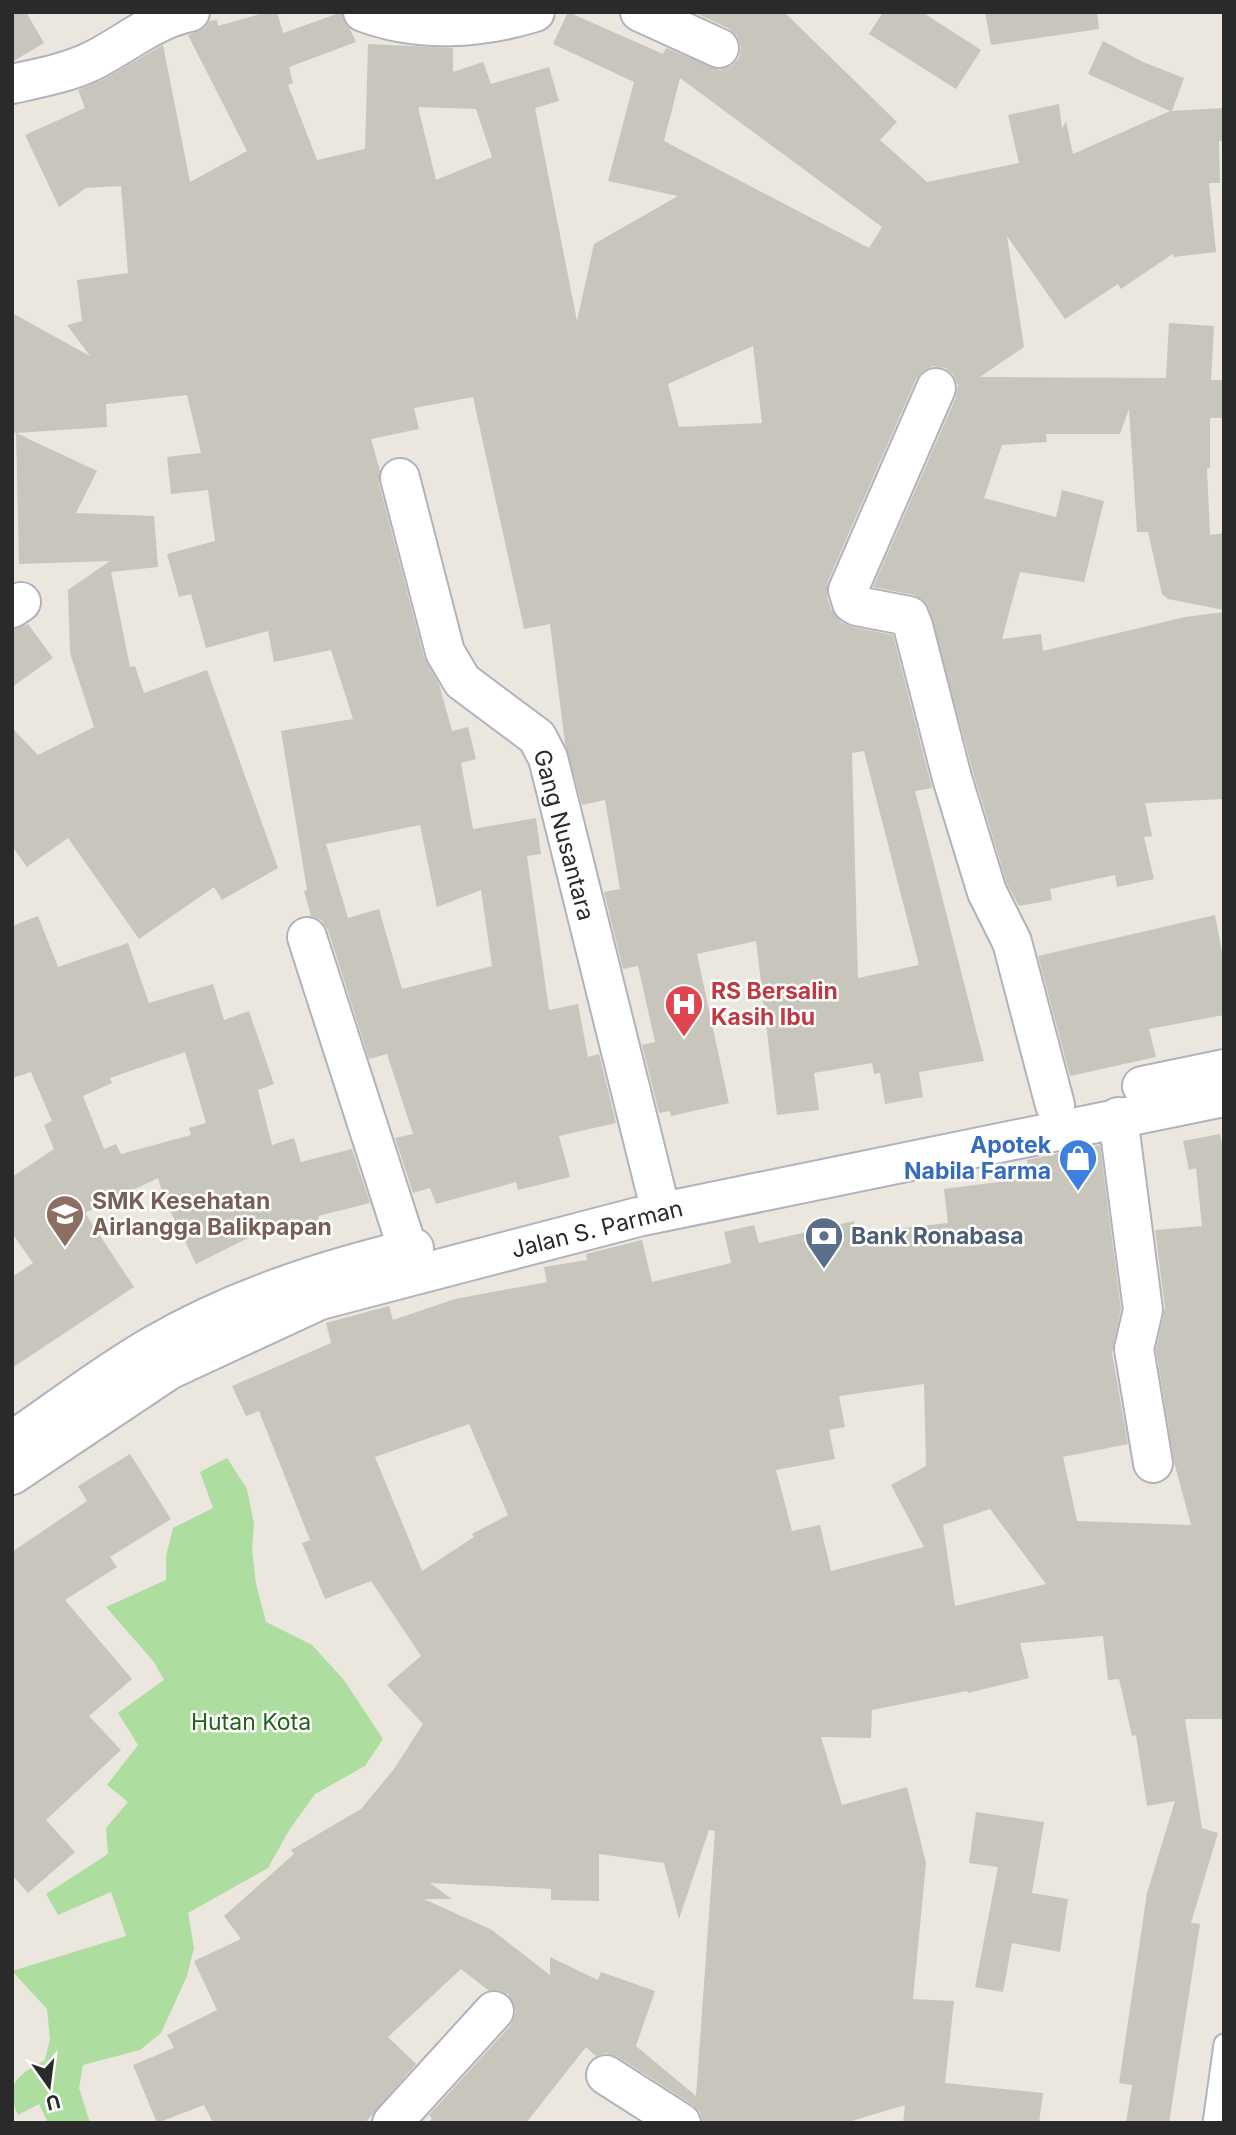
<svg xmlns="http://www.w3.org/2000/svg" width="1236" height="2135" font-family="Inter,sans-serif">
<style>
.green{fill:#addd9f}
.building{fill:#c7c5bc;fill-rule:evenodd}
.lines{fill:none;stroke-linecap:round;stroke-linejoin:round}
.lane-casing{stroke:#b1b2bd;stroke-width:23}
.street-casing{stroke:#b1b2bd;stroke-width:42}
.secondary-casing{stroke:#b1b2bd;stroke-width:42}
.lane{stroke:#fff;stroke-width:19}
.street{stroke:#fff;stroke-width:38}
.secondary{stroke:#fff;stroke-width:38}
.labels{text-anchor:middle;dominant-baseline:central;stroke-width:5;stroke-linejoin:round;paint-order:stroke}
.street-label{font-size:23px;fill:#2a2a2a;stroke:#fff}
.health-label{font-size:23px;font-weight:bold;fill:#be3a42;stroke:#fff;text-anchor:start}
.shop-label{font-size:23px;font-weight:bold;fill:#366cbe;stroke:#fff;text-anchor:end}
.education-label{font-size:23px;font-weight:bold;fill:#785e54;stroke:#fff;text-anchor:start}
.service-label{font-size:23px;font-weight:bold;fill:#4e5e75;stroke:#fff;text-anchor:start}
.park-label{font-size:23px;fill:#266120;stroke:#fff}
</style>
<rect width="100%" height="100%" fill="#ebe7de"/>
<!-- green -->
<path class="green" d="M227 1458 247 1489 254 1524 252 1549 256 1584 266 1622 312 1645 344 1680 383 1739 365 1766 315 1794 288 1832 268 1868 188 1913 194 1948 187 1976 161 2033 140 2050 83 2065 79 2088 90 2123H48L39 2104 18 2115C4 2082 19 2075 45 2060L50 2039 47 2009 12 1971 126 1936 111 1892 58 1915 46 1894 108 1854 106 1828 128 1802 107 1785 138 1745 118 1713 164 1680 154 1662 106 1607 166 1580V1556L173 1528 213 1508 200 1472Z"/>
<!-- building -->
<path class="building" d="M12 12H26L44 43 12 62Z
M267 12H277L283 33 342 12 356 42 289 67 293 83 288 85 317 160 365 149 368 44 453 48V72L483 62 491 84 549 67 559 101 535 108 577 321 594 244 678 196 608 181 634 82 553 44 568 12 663 54 666 48 720 70 731 66 739 58 741 47 737 36 728 28 693 12H784L897 122 880 140 927 182 1019 163 1008 115 1059 104 1062 129 1066 121 1073 154 1170 111 1088 74 1103 41 1143 62 1184 78 1172 111 1224 108V141H1219L1220 183H1209L1216 252 1173 257 1174 253 1121 289 1118 284 1065 319 1007 236 1024 347 980 377 1166 378 1169 323 1214 326 1211 380H1224V418H1210V468H1207L1210 535 1224 533V610L1168 599 1162 594 1148 532H1137L1129 409 1120 434H1046L1047 442 1002 445 984 498 1056 517 1062 490 1104 501 1084 582 1020 572 1002 639 1041 634 1043 651 1185 617 1224 612V799L1145 803 1152 836 1144 837 1154 879 1117 887 1115 875 1050 889 1052 900 1019 906 1007 884 973 772 929 608 923 600 914 595 873 587 956 397 958 385 953 374 945 368 933 366 923 371 916 379 828 581 827 596 831 609 841 622 853 627 893 635 932 788 915 791 984 1061 919 1072 923 1097 885 1104 880 1073 874 1074 872 1063 814 1073 819 1110 777 1115 756 941 697 954 729 1103 671 1116 670 1111 659 1113 642 1045 655 1042 638 966 623 969 604 892 620 889 605 800 582 805 565 743 550 624 524 629 473 397 414 408 419 429 371 439 380 471 379 483 424 657 439 684 452 731 468 727 476 759 461 763 473 829 536 818 541 854 527 856 549 1010 578 1004 588 1057 599 1054 616 1123 559 1136 570 1177 518 1190 516 1182 436 1204 430 1188 413 1193 395 1138 413 1134 387 1054 369 1059 328 930 321 920 311 916 304 891 307 890 281 731 353 719 331 650 274 662 268 631 206 648 191 594 179 597 167 554 215 541 208 490 171 494 167 457 201 453 187 395 106 404 107 427 16 433 97 471 76 513 154 516 158 567 111 572 130 667 135 666 144 693 207 670 278 868 222 900 214 887 139 939 68 838 27 867 12 846V728L38 755 94 727 70 653 68 590 110 561 19 564 16 431 12 439V313L90 356 67 325 82 321 77 280 128 273 121 186 86 188 59 207 25 135 85 108 78 90 102 80 163 45 190 182 247 151 188 35 205 28 209 21 217 20 218 26ZM680 78 882 227 869 248 664 141ZM418 107 476 109 492 157 436 180ZM753 346 762 423 679 427 668 384ZM864 751 919 965 858 978 852 753ZM420 825 437 907 481 890 492 966 402 989 379 909 348 918 326 844Z
M883 12H922L981 50 956 89 869 34Z
M985 12H1097L1099 29 991 45Z
M28 624 53 658 12 687V630Z
M1215 915 1224 963V1015L1149 1029 1156 1057 1070 1076 1038 956Z
M38 916 58 967 128 943 149 1003 213 984 224 1020 249 1011 274 1084 258 1090 272 1145 294 1138 301 1162 352 1149 370 1203 318 1216 320 1224 266 1237 264 1230 196 1264 164 1198 158 1178 85 1213 134 1287 12 1368V1277L33 1263 12 1233V1177L54 1149 44 1125 52 1121 31 1072 12 1078V926ZM185 1052 206 1123 189 1128 191 1135 121 1154 116 1144 104 1149 83 1096 112 1083 110 1078Z
M1220 1134 1224 1152V1719H1185L1202 1828 1218 1833 1191 1923 1200 1924 1169 2123H1126L1132 2085 1119 2083 1147 1893 1175 1801 1147 1806 1136 1735 1132 1736 1119 1679 1108 1680 1103 1636 1020 1643 1029 1678 968 1693 967 1691 872 1710 871 1738 821 1737 842 1805 907 1787 926 1863 913 1999 954 2001 945 2083 1043 2093 1039 2123H903L905 2105 845 2123H703L700 2112 693 2105 618 2057 606 2053 596 2056 586 2047 526 2123H429L432 2118 429 2115 510 2026 516 2012 508 1994 499 1990H488L461 1969 388 2037 416 2064 365 2123H213L204 2105 157 2123 133 2065 174 2048 167 2035 217 2010 194 1961 241 1939 224 1916 294 1854 291 1850 361 1809 394 1769 423 1724 387 1685 421 1656 371 1581 325 1599 302 1543 310 1540 259 1411 246 1416 232 1386 331 1343 326 1323 389 1306 393 1320 455 1299 547 1282 544 1267 587 1260 586 1254 642 1240 652 1282 731 1263 724 1232 754 1225 759 1243 854 1221 856 1233 948 1223 944 1189 1030 1178 1027 1160 1100 1145 1121 1309 1112 1353 1128 1444 1063 1457 1077 1521 1191 1525 1174 1462 1156 1350 1165 1308 1155 1230 1202 1226 1196 1168 1189 1170 1183 1141ZM924 1384 926 1466 891 1485 924 1547 831 1571 820 1525 792 1531 776 1470 835 1459 829 1430 845 1427 839 1396ZM469 1424 508 1515 472 1534 474 1537 422 1571 375 1457ZM990 1509 1046 1584 955 1606 943 1525ZM709 1830 715 1831 696 2096 636 2046 655 1991 601 1972 598 1980 550 1957V1975L492 1930 424 1899H452L430 1883 551 1889V1900L599 1901V1854L664 1863 679 1919Z
M130 1454 171 1519 110 1557 117 1567 65 1600 132 1679 89 1716 121 1750 46 1820 75 1852 28 1893 12 1875V1552L87 1501 78 1486Z
M976 1812 1044 1822 1032 1893 1068 1899 1060 1952 1012 1943 1003 1992 975 1987 998 1867 969 1863Z"/>
<g class="lines">
<!-- lane casing -->
<g class="lane-casing">
<path id="lane" d="M1213 2123 1224 2044"/>
</g>
<!-- street casing -->
<g class="street-casing">
<path id="street" d="M363 12C418 33 480 29 535 12
M640 12 719 48
M12 84C39 78 67 73 92 61 126 44 152 20 190 12
M936 388 848 590 852 603 857 606 909 616 913 626 952 778 987 892 1012 942 1055 1105
M400 478 445 652 462 681 537 737 548 758 661 1212
M12 608 21 602
M307 937 408 1250
M1118 1117 1143 1310 1134 1349 1153 1463
M606 2075 681 2123
M392 2123 494 2011"/>
</g>
<!-- secondary casing -->
<g class="secondary-casing">
<path id="secondary" d="M1142 1086 1224 1069
M12 1441C59 1409 105 1373 154 1345 236 1298 323 1270 414 1248
M12 1475 169 1370 320 1300 638 1217 1224 1097"/>
</g>
<!-- lane -->
<use href="#lane" class="lane"/>
<!-- street -->
<use href="#street" class="street"/>
<!-- secondary -->
<use href="#secondary" class="secondary"/>
</g>
<!-- icons -->
<defs>
<g id="hospital-pin" transform="scale(2.0125)"><path d="M0 17L-7.5 6A9.5 9.5 0 1 1 7.5 6Z" fill="#e0444e" stroke="#fff"/><path d="M-5-5h3v3.5h4V-5h3V5h-3V1.5h-4V5h-3Z" fill="#fff"/></g>
<g id="shop-pin" transform="scale(2.0125)"><path d="M0 17L-7.5 6A9.5 9.5 0 1 1 7.5 6Z" fill="#3f7fe0" stroke="#fff"/><path d="M-5-2.5h2.3a2.7 3.5 0 0 1 5.4 0H5L5.5 6h-11ZM-1.5-2.5h3a1.5 2.3 0 0 0-3 0Z" fill="#fff"/></g>
<g id="school-pin" transform="scale(2.0125)"><path d="M0 17L-7.5 6A9.5 9.5 0 1 1 7.5 6Z" fill="#8d6e63" stroke="#fff"/><path d="M0-5L7-2L0 1L-7-2ZM-4 1L0 2.5L4 1V4Q0 6-4 4Z" fill="#fff"/></g>
<g id="bank-pin" transform="scale(2.0125)"><path d="M0 17L-7.5 6A9.5 9.5 0 1 1 7.5 6Z" fill="#5c6f8a" stroke="#fff"/><path d="M-6-4H6V4H-6ZM0-2.3a2.3 2.3 0 1 0 0 4.6a2.3 2.3 0 1 0 0-4.6Z" fill="#fff"/></g>
</defs>
<g fill-rule="evenodd">
<use href="#hospital-pin" x="684" y="1004"/>
<use href="#shop-pin" x="1078" y="1158"/>
<use href="#school-pin" x="65" y="1214"/>
<use href="#bank-pin" x="824" y="1236"/>
</g>
<g class="labels">
<!-- street labels -->
<g class="street-label">
<text transform="translate(564 835) rotate(75)">Gang Nusantara</text>
<text transform="translate(597 1229) rotate(-14)">Jalan S. Parman</text>
</g>
<!-- health labels -->
<g class="health-label">
<text x="711" y="991">RS Bersalin<tspan x="711" dy="26">Kasih Ibu</tspan></text>
</g>
<!-- shop labels -->
<g class="shop-label">
<text x="1051" y="1145">Apotek<tspan x="1051" dy="26">Nabila Farma</tspan></text>
</g>
<!-- education labels -->
<g class="education-label">
<text x="92" y="1201">SMK Kesehatan<tspan x="92" dy="26">Airlangga Balikpapan</tspan></text>
</g>
<!-- service labels -->
<g class="service-label">
<text x="851" y="1236">Bank Ronabasa</text>
</g>
<!-- park labels -->
<g class="park-label">
<text x="251" y="1722">Hutan Kota</text>
</g>
</g>
<!-- border -->
<rect width="1236" height="2135" fill="none" stroke="#2a2a2a" stroke-width="28"/>
<!-- north arrow -->
<g transform="translate(49 2086) rotate(166)" stroke="#ffffff" stroke-width="5" paint-order="stroke">
<path d="M0-5L12 26L0 18L-12 26Z" fill="#2a2a2a"/>
<text y="-10" font-size="19" font-weight="bold" text-anchor="middle" fill="#2a2a2a">U</text>
</g>
</svg>
